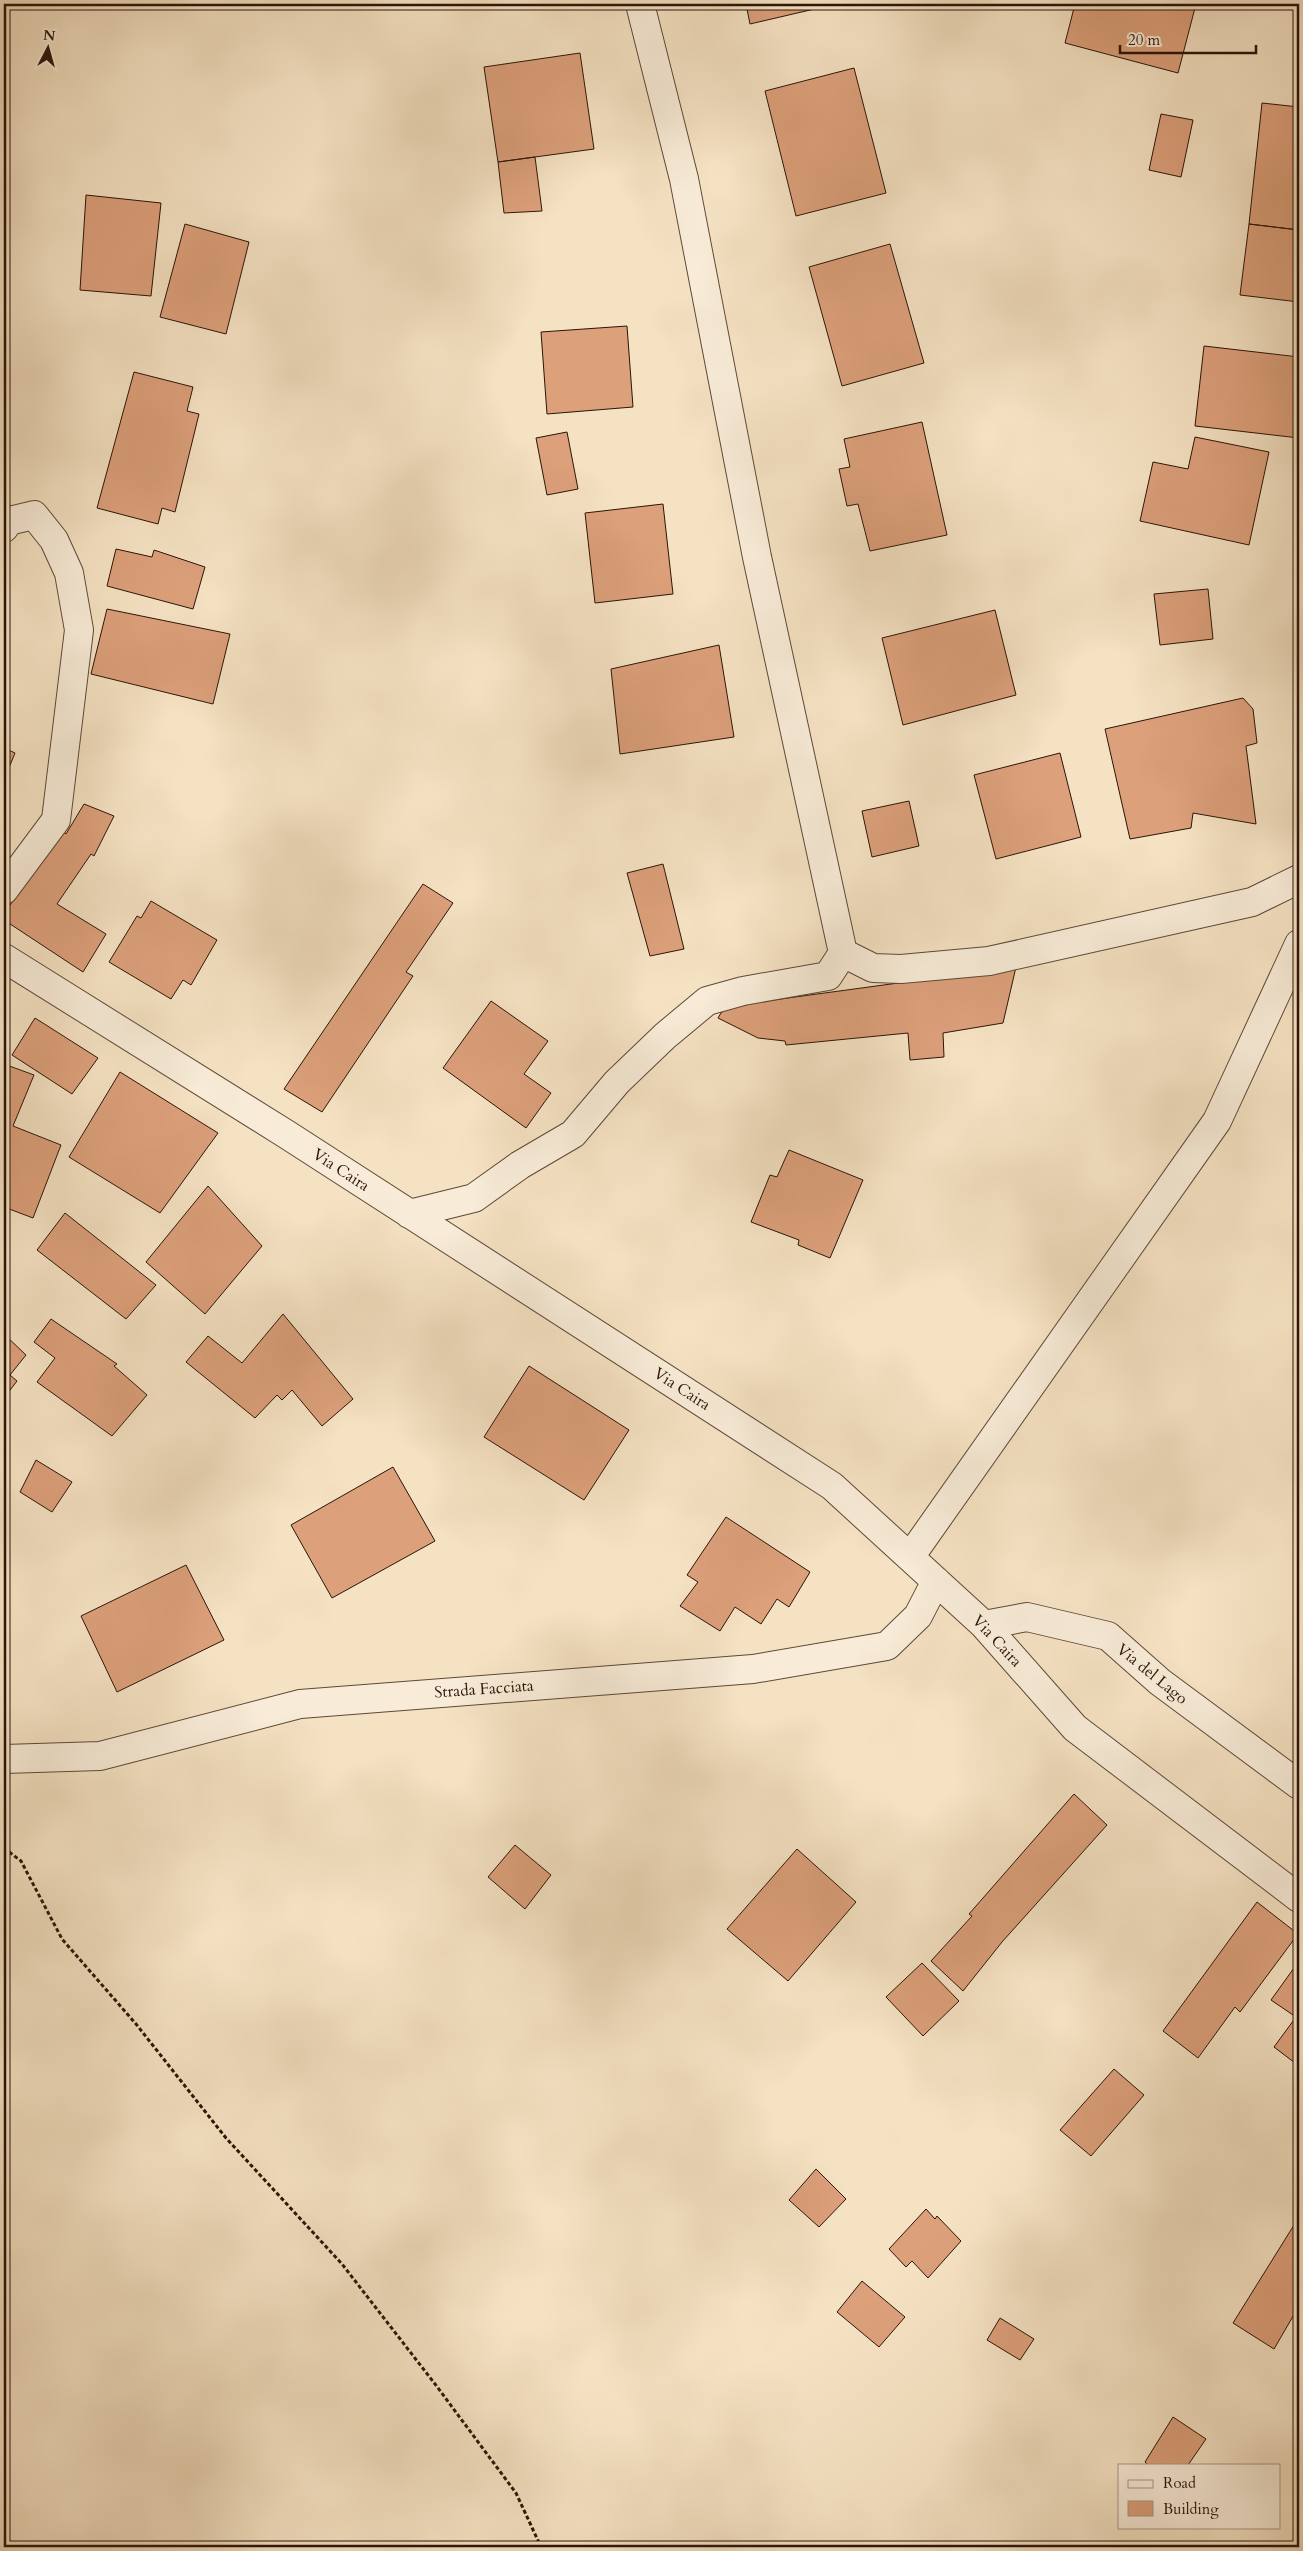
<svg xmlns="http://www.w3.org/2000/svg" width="1303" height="2551" font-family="Cardo,serif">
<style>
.building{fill:#dca07b;stroke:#2b1408}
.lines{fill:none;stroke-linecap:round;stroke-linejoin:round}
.minor-casing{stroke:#5e4837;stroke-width:30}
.path{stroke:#2b1408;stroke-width:3;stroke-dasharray:4 2.5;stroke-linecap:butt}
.minor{stroke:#f8ecd8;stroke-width:28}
.labels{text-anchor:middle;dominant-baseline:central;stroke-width:4;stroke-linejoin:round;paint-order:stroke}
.street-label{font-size:16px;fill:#2b1408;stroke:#f8ecd8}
</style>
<rect width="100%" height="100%" fill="#f5e2c3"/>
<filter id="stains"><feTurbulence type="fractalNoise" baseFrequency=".004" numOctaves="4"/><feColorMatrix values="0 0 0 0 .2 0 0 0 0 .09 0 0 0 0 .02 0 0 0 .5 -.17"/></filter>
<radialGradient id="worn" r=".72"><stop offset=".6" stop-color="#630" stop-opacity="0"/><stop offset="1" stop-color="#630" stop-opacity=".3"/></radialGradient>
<!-- building -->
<path class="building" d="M746 4H836L750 24Z
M1075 4H1196L1178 73 1065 43Z
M580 53 594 149 498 162 484 67Z
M854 68 886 193 796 216 765 91Z
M1262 103 1299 107V230L1249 224Z
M1161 114 1193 120 1181 177 1149 170Z
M535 157 542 211 504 213 498 162Z
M86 195 161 203 151 296 80 290Z
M185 224 249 242 226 334 160 317Z
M1249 224 1299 230V302L1240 295Z
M890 244 924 363 842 386 809 267Z
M627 326 633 407 547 414 541 332Z
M1204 346 1299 357V438L1195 426Z
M134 372 193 387 187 411 199 414 175 512 162 508 158 524 97 508Z
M922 422 947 535 870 551 858 504 847 506 839 469 850 467 844 439Z
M567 432 578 489 547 495 536 438Z
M1195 437 1269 452 1249 545 1140 521 1153 462 1188 469Z
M663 504 673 594 595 603 585 513Z
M116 549 152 557 154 550 205 567 193 609 107 586Z
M1208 589 1213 639 1160 645 1154 594Z
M107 609 230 634 213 704 91 674Z
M995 610 1016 695 903 725 882 638Z
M719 645 734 737 620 754 611 669Z
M1243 698 1253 709 1257 743 1246 746 1256 824 1193 813 1191 828 1130 839 1105 729Z
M4 748 15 753 4 780Z
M1060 753 1081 837 996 859 974 775Z
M909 801 919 846 872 857 862 811Z
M84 804 114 816 94 856 91 854 57 904 106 934 83 972 4 920V914L61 830 66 834Z
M663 864 684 949 650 956 627 873Z
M423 884 453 903 406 972 413 976 322 1112 284 1089Z
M151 901 217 940 191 985 183 980 171 999 109 962 137 916 141 918Z
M1016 967 1003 1023 943 1033 944 1057 910 1060 908 1033 786 1045 785 1041 758 1038 718 1018 721 1013 729 1006Z
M491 1001 548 1041 524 1074 551 1093 526 1128 443 1068Z
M35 1018 98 1058 72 1094 12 1055Z
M4 1064 34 1075 13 1126 61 1145 33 1218 4 1207Z
M120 1072 218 1133 160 1213 69 1157Z
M789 1150 863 1180 830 1258 798 1245 799 1240 751 1222 770 1175 777 1177Z
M208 1186 262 1246 205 1314 146 1262Z
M65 1213 156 1285 126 1319 37 1250Z
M283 1314 353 1399 322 1426 292 1390 282 1400 277 1395 255 1418 186 1362 208 1336 242 1363Z
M51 1319 117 1364 114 1366 147 1395 112 1436 37 1382 55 1358 34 1342Z
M4 1334 26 1355 10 1375 17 1381 4 1398Z
M529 1366 629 1430 584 1500 484 1437Z
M36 1460 72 1482 52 1512 20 1492Z
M393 1467 435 1541 332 1598 291 1525Z
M726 1517 810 1572 789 1607 777 1599 761 1624 735 1607 720 1631 680 1606 698 1582 687 1575Z
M186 1565 224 1640 117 1692 81 1616Z
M1074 1794 1107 1825 1002 1942 963 1991 931 1961 972 1916 969 1914Z
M515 1845 551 1875 525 1909 488 1877Z
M797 1849 856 1902 788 1981 727 1929Z
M1257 1902 1298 1934 1240 2012 1235 2007 1198 2058 1163 2031Z
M1299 1961V2066L1274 2047 1296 2017 1271 2000Z
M922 1963 959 2001 923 2036 886 1997Z
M1114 2069 1144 2095 1091 2156 1060 2130Z
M816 2169 846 2199 819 2227 789 2200Z
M926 2209 935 2219 937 2216 961 2241 928 2278 912 2261 906 2267 889 2249Z
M1299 2217V2306L1274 2349 1233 2323Z
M862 2281 905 2317 879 2347 837 2312Z
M1000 2318 1034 2339 1020 2360 987 2340Z
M1173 2417 1206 2439 1188 2465H1148L1145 2462Z"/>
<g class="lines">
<!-- minor casing -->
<g class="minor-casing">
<path id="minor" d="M4 528 9 521 34 515 54 540 69 573 79 630 56 820 4 890
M843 953 873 968 901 969 989 961 1252 902 1299 879
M4 958 286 1134 832 1486 984 1625 1075 1728 1299 1898
M409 1214 474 1198 520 1165 573 1134 617 1082 665 1036 707 1001 743 991 828 976 843 953 757 557 684 179 640 4
M910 1557 1217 1121 1299 944
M984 1625 1027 1617 1108 1636 1160 1682 1299 1785
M4 1759 100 1756 300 1704 753 1669 887 1646 918 1616 936 1581"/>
</g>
<!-- path -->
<path class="path" d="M4 1848 21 1861 62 1939 136 2024 226 2138 342 2264 435 2384 516 2493 541 2547"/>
<!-- minor -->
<use href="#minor" class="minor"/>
</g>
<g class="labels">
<!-- street labels -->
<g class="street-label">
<text transform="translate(341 1170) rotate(33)">Via Caira</text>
<text transform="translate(682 1389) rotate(33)">Via Caira</text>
<text transform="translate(997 1641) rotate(47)">Via Caira</text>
<text transform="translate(1152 1674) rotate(39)">Via del Lago</text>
<text transform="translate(484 1689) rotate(-4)">Strada Facciata</text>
</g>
</g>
<!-- margin -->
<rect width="1303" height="2551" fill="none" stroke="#f5e2c3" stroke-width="20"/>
<rect x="5" y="5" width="1293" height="2541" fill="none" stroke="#2b1408" stroke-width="2.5"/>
<rect x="10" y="10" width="1283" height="2531" fill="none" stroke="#2b1408"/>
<!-- legend -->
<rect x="1118" y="2464" width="162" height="65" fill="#f8ecd8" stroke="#a69685"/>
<rect x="1128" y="2480" width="25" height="8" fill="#f8ecd8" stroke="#a69685"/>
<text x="1163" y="2488" font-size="15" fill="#2b1408">Road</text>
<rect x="1128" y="2501" width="25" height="15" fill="#dca07b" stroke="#a69685"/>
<text x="1163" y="2514" font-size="15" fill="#2b1408">Building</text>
<!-- north arrow -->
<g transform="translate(48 48) rotate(6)" stroke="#f8ecd8" stroke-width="4" paint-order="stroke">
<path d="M0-4L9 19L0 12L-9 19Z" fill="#2b1408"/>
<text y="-8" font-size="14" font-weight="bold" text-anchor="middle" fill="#2b1408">N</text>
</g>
<!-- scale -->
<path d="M1120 45v8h136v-8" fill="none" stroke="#2b1408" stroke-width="2.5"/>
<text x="1128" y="45" font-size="15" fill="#2b1408" stroke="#f8ecd8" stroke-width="4" paint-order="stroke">20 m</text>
<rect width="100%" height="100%" filter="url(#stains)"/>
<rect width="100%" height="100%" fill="url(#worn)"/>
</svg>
